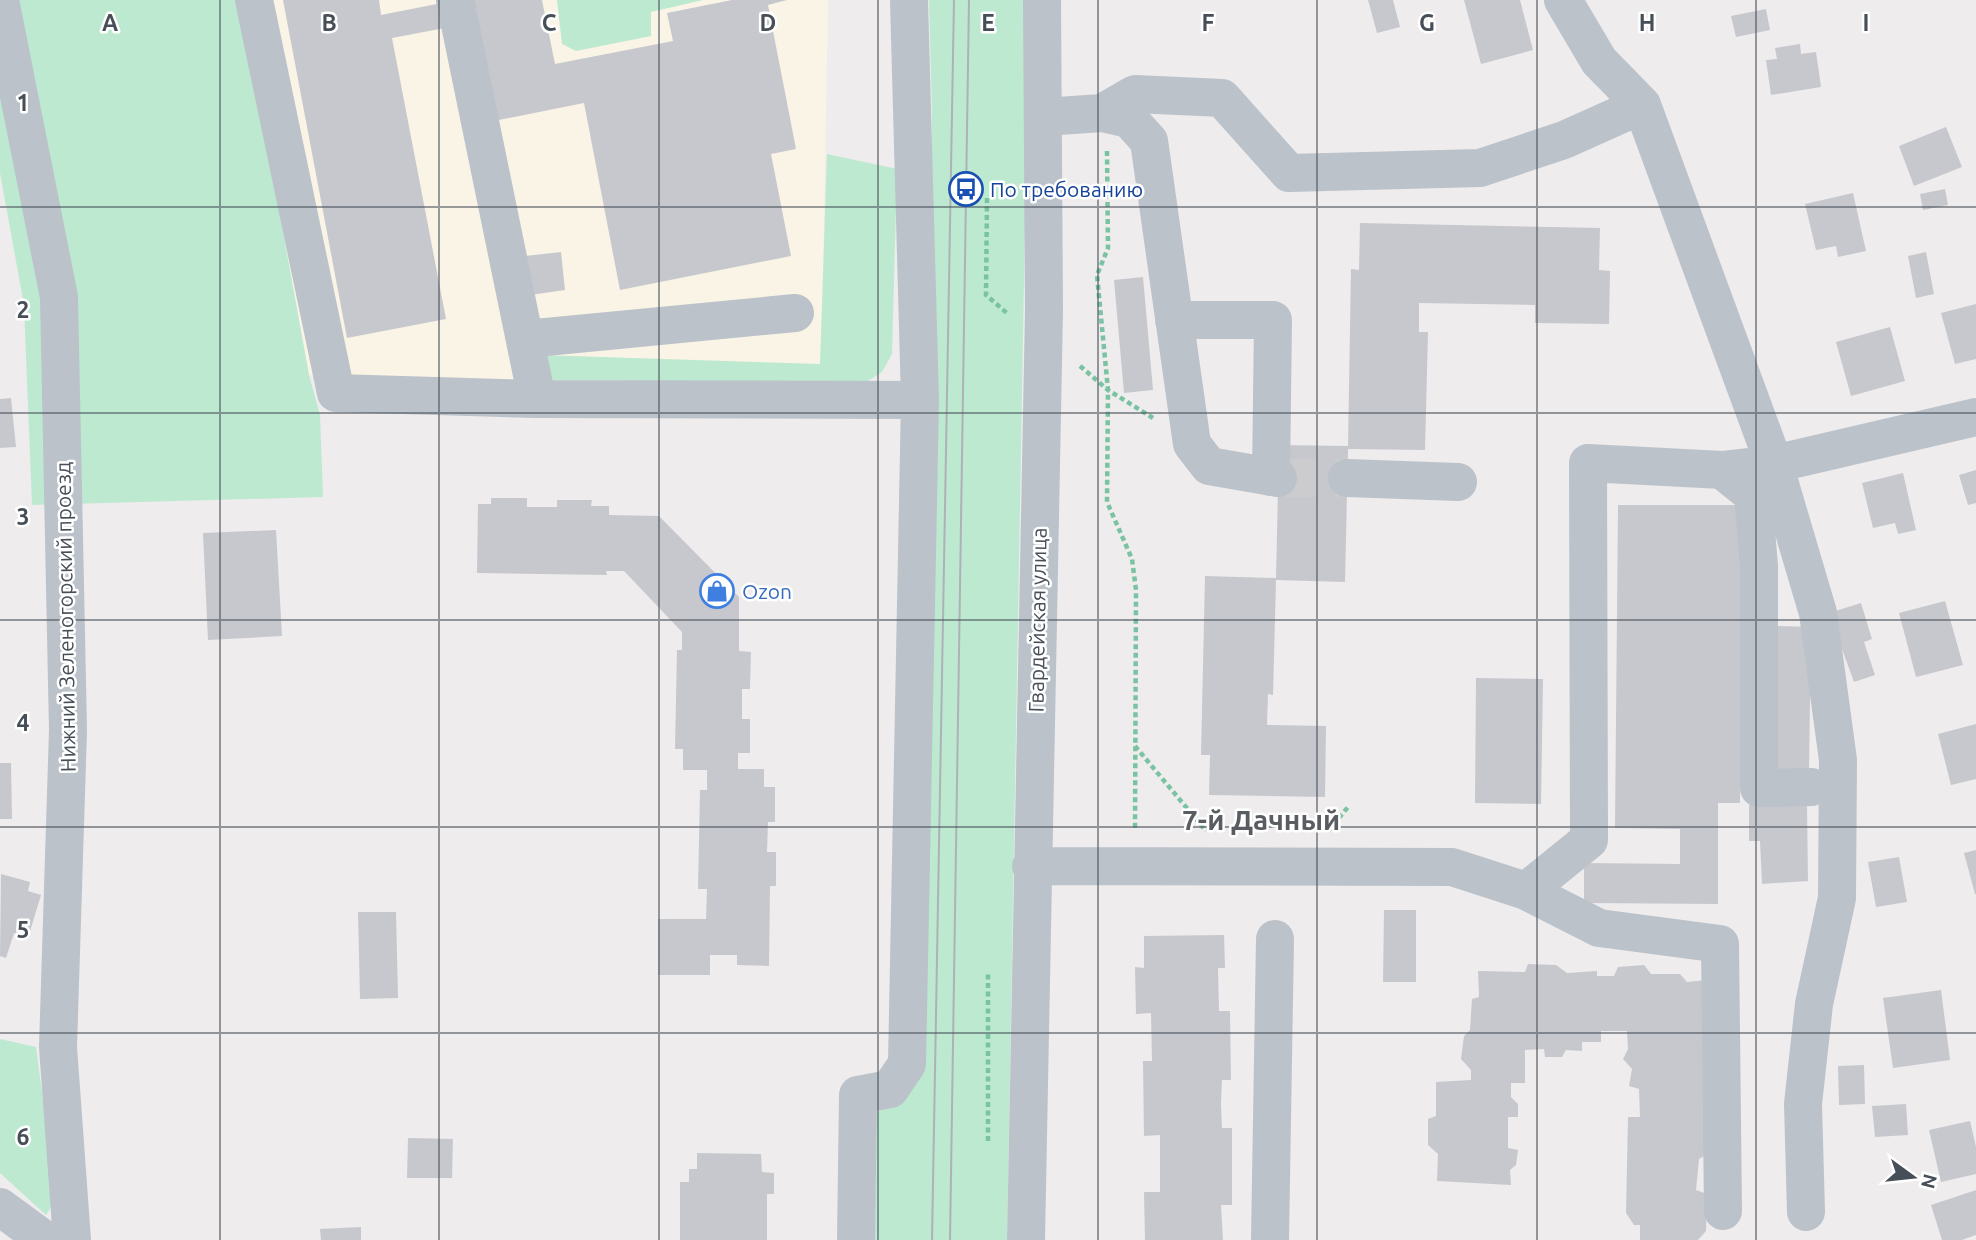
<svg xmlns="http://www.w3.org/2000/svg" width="1976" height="1240" font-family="Ubuntu,sans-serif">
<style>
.commercial{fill:#f9f4e5}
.green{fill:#bde9d0}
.building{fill:#c7c8ce}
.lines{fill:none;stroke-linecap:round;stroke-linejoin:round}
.minor-tunnel{stroke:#ccccce;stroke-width:38;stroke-dasharray:38 19;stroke-linecap:butt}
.path{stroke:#79c3a2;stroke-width:4.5;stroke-dasharray:5 3.5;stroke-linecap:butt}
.minor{stroke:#bbc2ca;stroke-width:38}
.tram{stroke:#aeb1b5;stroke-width:2}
.grid{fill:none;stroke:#464e57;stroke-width:2;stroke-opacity:0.55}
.labels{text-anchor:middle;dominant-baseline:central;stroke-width:5;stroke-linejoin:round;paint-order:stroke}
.transit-label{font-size:21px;fill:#164399;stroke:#fff;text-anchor:start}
.shop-label{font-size:21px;fill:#366cbe;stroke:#fff;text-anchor:start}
.street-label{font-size:21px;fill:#464e57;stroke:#fff}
.district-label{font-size:28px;font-weight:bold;fill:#595c60;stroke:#fff}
.grid-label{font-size:23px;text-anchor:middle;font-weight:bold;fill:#464e57;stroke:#fff;stroke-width:5;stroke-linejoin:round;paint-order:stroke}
</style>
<rect width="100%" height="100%" fill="#eeecec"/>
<!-- commercial -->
<path class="commercial" d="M241 0H828L821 391 565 387 309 375Z"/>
<!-- green -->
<path class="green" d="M0 0H241L309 375 320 415 323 497 32 505 24 305 0 173Z
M557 0H703L651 12V36L576 51 562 44Z
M929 0H1024L1027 112 1007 1240H867L876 1113 892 1103 924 873 932 113Z
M827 154 897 169 892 354 882 372 865 383 545 380 540 355 820 364Z
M0 1039 36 1047 56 1199 46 1215 0 1173Z"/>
<!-- building -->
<path class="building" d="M283 0H379L381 15 457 0H542L555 64 673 41 667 13 732 0H787L768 5 796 149 771 154 791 256 620 290 584 103 489 122 471 23 392 38 446 319 347 338Z
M1368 0H1393L1400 27 1377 33Z
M1464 0H1520L1533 50 1481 64Z
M1766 9 1770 30 1736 37 1731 16Z
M1800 44 1801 54 1816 52 1821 87 1771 95 1766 60 1777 59 1775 48Z
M1946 127 1962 167 1914 186 1899 146Z
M1945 189 1948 205 1923 210 1920 194Z
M1853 193 1866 251 1838 257 1836 246 1816 250 1805 204Z
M1360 223 1600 228 1599 270 1610 271 1609 324 1535 323V305L1419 303V332H1428L1425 450 1348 449 1345 582 1276 580 1273 695 1268 694 1267 725 1326 726 1325 797 1209 795 1210 755H1201L1205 576 1276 578 1279 445 1348 446 1351 269 1359 270Z
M561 252 565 290 530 295 525 256Z
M1926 252 1934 294 1916 298 1908 256Z
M1143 277 1153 390 1124 393 1114 280Z
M1976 304V359L1955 364 1941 313Z
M1890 327 1905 381 1851 396 1836 342Z
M11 398 16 447 0 448V399Z
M1976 470V503L1968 505 1959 475Z
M1903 473 1916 530 1898 534 1895 523 1873 528 1862 483Z
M491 498H527V507H557V500H592L591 506H609V515L659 516 739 597V651L751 652 750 689H742V719H750V753H738V769H764V787H775V822H768L767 852H776V886H770L769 966 737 965V955H710V975H658V919H706L707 889H698L700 790H707V770H683V749H675L677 650H682V632L624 571H606L607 575 477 573 478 504H491Z
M1618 505H1742L1740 803H1718V904L1584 903V863L1680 864V829L1615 828Z
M276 530 282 636 208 640 203 533Z
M1945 601 1963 665 1916 677 1899 613Z
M1861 603 1872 639 1864 642 1875 675 1854 682 1829 613Z
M1778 626 1811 627 1809 771 1776 770Z
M1476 678 1543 679 1541 804 1475 803Z
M1976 724V779L1951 785 1938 734Z
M0 763H11L12 819H0Z
M1807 804 1808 881 1762 884 1760 841H1749V805Z
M1976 850V894H1975L1964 853Z
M1899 857 1907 902 1876 907 1868 862Z
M1 874 30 882 28 891 41 895 28 938 14 933 6 958 0 956Z
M1384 910H1416V982H1383Z
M358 912H396L398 998 360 999Z
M1224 935 1225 968H1218L1219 1011H1230L1231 1080H1222L1221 1104 1222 1128H1232V1205H1221L1223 1240H1145L1144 1192H1160V1135L1144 1136 1143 1061H1152L1151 1013 1136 1014 1135 967 1144 968V936Z
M1528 964 1556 965 1567 973 1597 971V976H1614L1618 967 1644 965 1651 974H1680L1687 982 1706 980V1155L1699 1159 1696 1190 1707 1194 1706 1231 1698 1240H1640V1225H1634L1626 1213 1628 1117H1640L1639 1089 1629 1086 1632 1069 1623 1059 1628 1049 1627 1031H1601V1042H1582V1051L1566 1050 1562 1057H1545L1544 1049 1525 1050V1083H1511V1097L1518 1104V1117H1508V1148L1518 1150 1516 1165 1510 1170 1511 1185 1437 1181 1438 1154 1428 1145V1119L1436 1116V1082L1471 1080V1070L1461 1059 1464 1036 1470 1030 1472 999 1479 997 1478 971 1525 972Z
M1941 990 1950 1060 1893 1068 1883 998Z
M1864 1065 1865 1104 1839 1105 1838 1066Z
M1906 1104 1908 1135 1875 1137 1872 1106Z
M1970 1121 1976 1147V1174L1941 1182 1929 1130Z
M408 1138 453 1139 452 1178H407Z
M697 1153 761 1154 762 1172 774 1173V1194H767V1240H680V1182H689V1169H697Z
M1976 1190V1235L1962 1240H1942L1931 1205Z
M361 1227V1240H321L320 1229Z"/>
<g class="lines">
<!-- minor-tunnel -->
<path class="minor-tunnel" d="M1278 478H1347"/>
<!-- path -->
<path class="path" d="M1107 151 1108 248 1097 275 1108 390 1107 502 1132 559 1136 590 1135 831
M987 198 986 295 1008 314
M1080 366 1108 390 1153 418
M1135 746 1206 831
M1328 831 1348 807
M988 1141V971"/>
<!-- minor -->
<path class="minor" d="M0 0 59 297 68 730 58 1047 72 1240
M254 0 336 393 537 399 920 400
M455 0 537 399
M1563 0 1599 61 1642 105
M1102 113 1135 94 1222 98 1289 173 1480 168 1564 140 1642 105 1774 464 1818 613 1838 760 1837 898 1814 1004 1803 1104 1806 1212
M1044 117 1102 113 1129 119 1149 141 1192 444 1209 466 1278 478
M1174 320H1273L1271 477
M525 339 795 313
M1722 470 1753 495 1759 566V788L1811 787
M1347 478 1458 482
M1031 866 1452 867 1526 891 1599 928 1720 944 1723 1211
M1526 891 1589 840 1588 463 1722 470 1774 464 1976 417
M0 1207 45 1240
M856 1240 858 1095 890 1089 907 1064 920 400 909 0
M1026 1240 1044 310 1042 0
M1270 1240 1275 939"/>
<!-- tram -->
<path class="tram" d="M932 1240 954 0
M950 1240 969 0"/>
</g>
<!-- grid -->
<path class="grid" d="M220 0V1240M439 0V1240M659 0V1240M878 0V1240M1098 0V1240M1317 0V1240M1537 0V1240M1756 0V1240M0 207H1976M0 413H1976M0 620H1976M0 827H1976M0 1033H1976"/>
<!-- icons -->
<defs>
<g id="bus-ring" transform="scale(1.75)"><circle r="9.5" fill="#fff" stroke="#1a4fb4" stroke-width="1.5"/><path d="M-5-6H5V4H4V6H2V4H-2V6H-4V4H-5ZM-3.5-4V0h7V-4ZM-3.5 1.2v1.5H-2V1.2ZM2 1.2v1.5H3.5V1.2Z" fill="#1a4fb4"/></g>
<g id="shop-ring" transform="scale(1.75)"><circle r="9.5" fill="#fff" stroke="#3f7fe0" stroke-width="1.5"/><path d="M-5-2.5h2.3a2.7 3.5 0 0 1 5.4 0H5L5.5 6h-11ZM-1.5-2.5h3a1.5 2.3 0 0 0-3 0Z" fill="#3f7fe0"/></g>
</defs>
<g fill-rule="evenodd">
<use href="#bus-ring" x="966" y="189"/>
<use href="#shop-ring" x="717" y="591"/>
</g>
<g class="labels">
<!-- transit labels -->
<g class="transit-label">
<text x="990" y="189">По требованию</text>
</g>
<!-- shop labels -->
<g class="shop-label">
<text x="742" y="591">Ozon</text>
</g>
<!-- street labels -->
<g class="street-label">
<text transform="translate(65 617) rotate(-91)">Нижний Зеленогорский проезд</text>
<text transform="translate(1037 620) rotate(-89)">Гвардейская улица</text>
</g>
<!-- district labels -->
<g class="district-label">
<text x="1261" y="819">7-й Дачный</text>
</g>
</g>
<g class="grid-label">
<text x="110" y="31">A</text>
<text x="329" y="31">B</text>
<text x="549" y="31">C</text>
<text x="768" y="31">D</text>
<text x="988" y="31">E</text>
<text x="1208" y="31">F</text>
<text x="1427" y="31">G</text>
<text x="1647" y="31">H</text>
<text x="1866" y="31">I</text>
<text x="23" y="111">1</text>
<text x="23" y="318">2</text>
<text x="23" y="525">3</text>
<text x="23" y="731">4</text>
<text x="23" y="938">5</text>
<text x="23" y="1145">6</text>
</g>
<!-- north arrow -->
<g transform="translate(1913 1177) rotate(105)" stroke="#ffffff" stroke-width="5" paint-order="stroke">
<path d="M0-5L12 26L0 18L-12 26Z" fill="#464e57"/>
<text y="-10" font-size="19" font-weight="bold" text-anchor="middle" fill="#464e57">N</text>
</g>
</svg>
